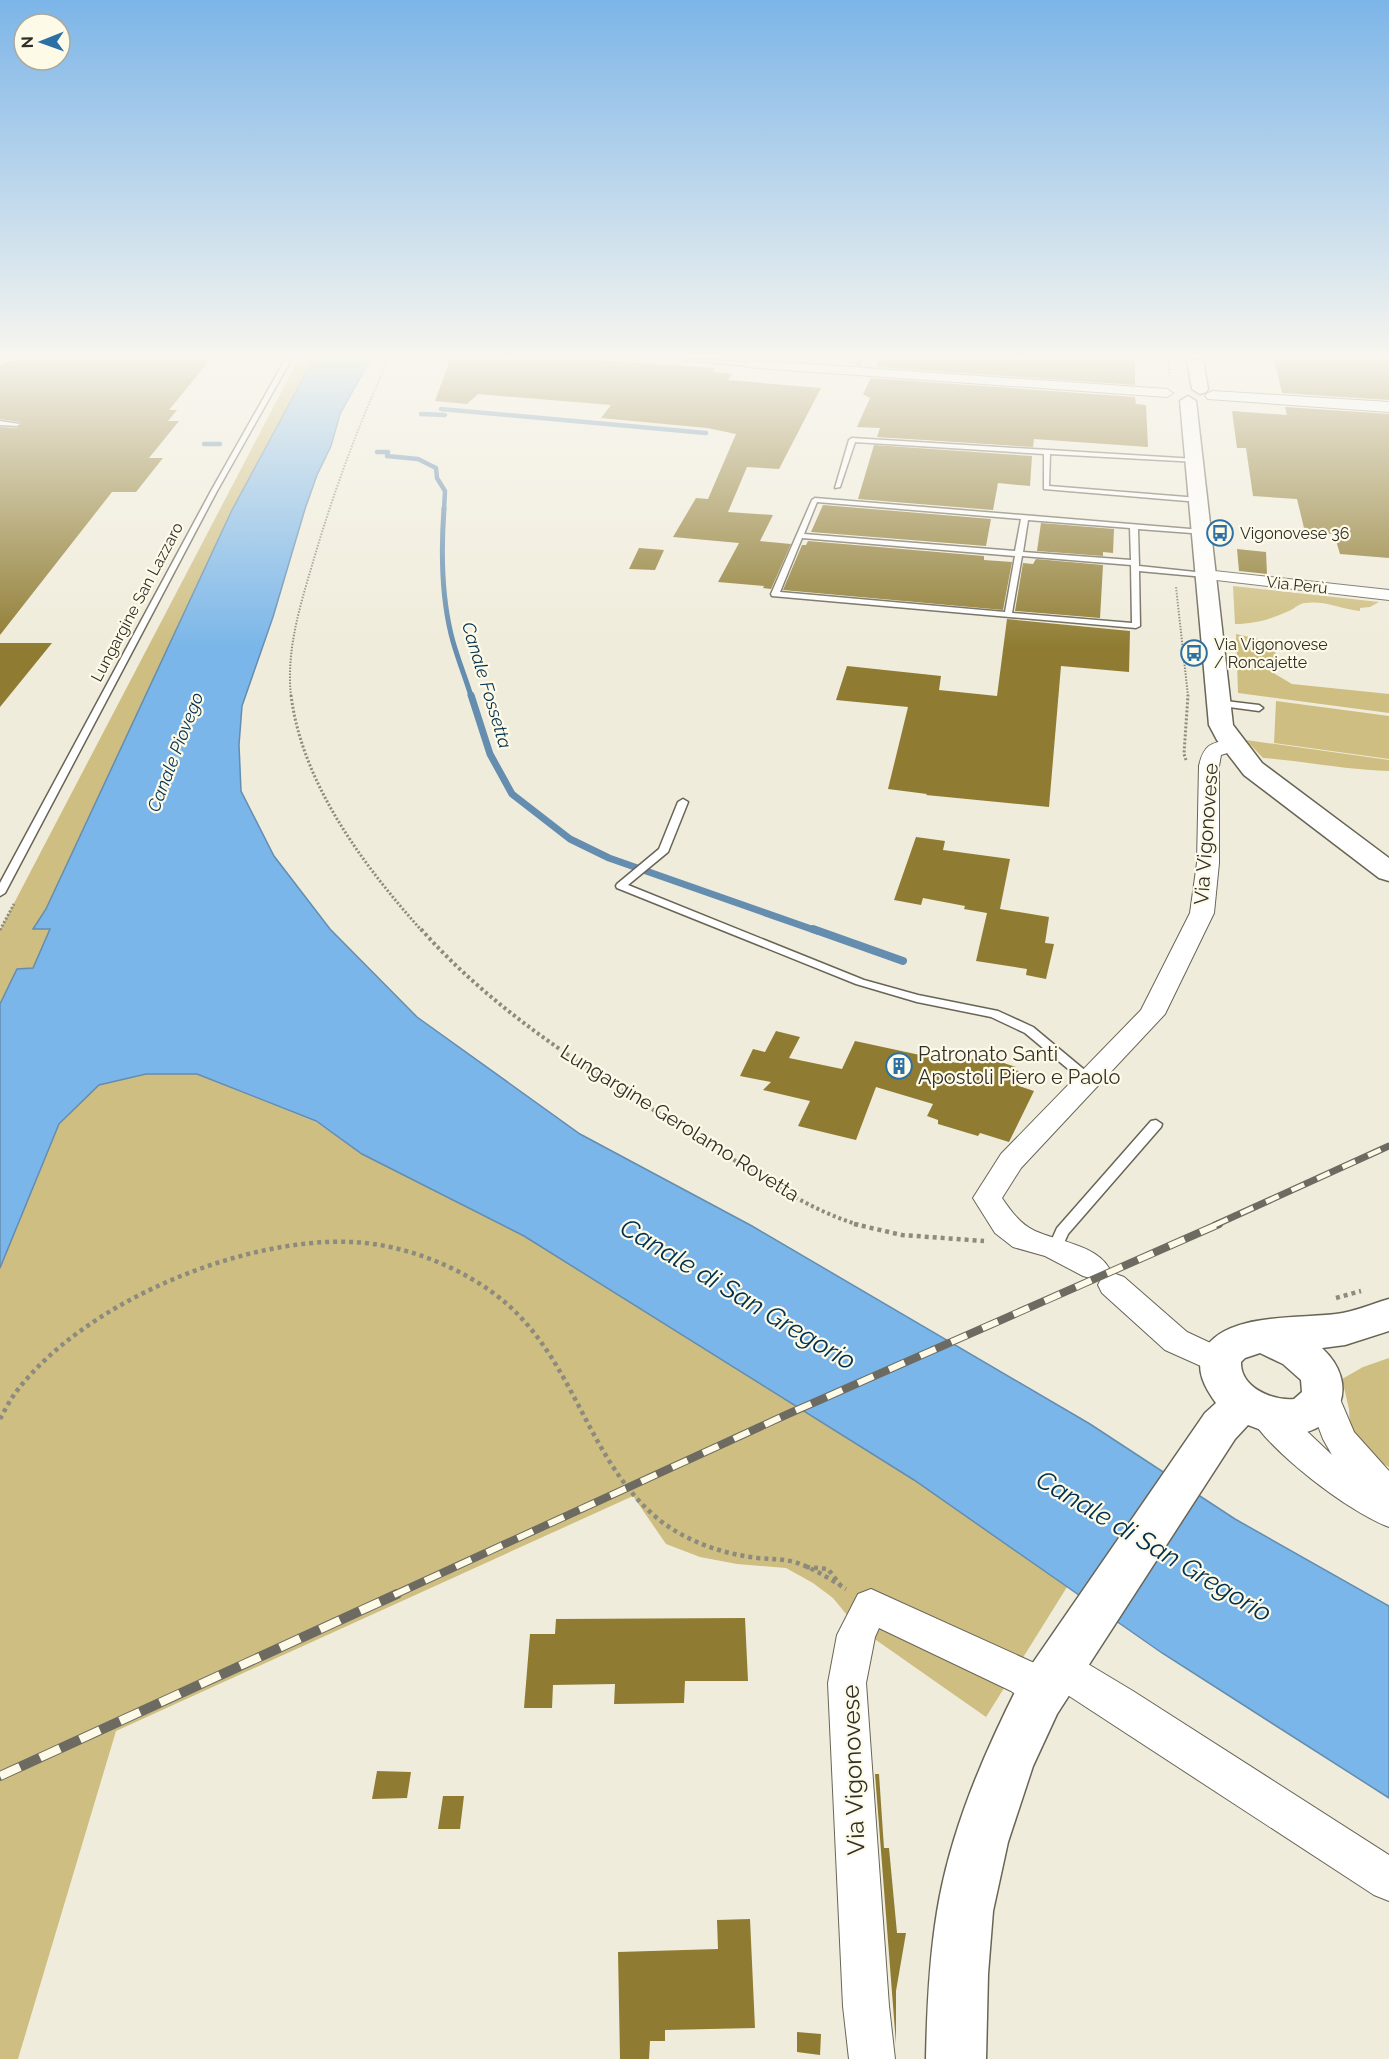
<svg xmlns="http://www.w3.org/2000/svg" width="1389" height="2059" font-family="Raleway,sans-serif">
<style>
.green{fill:#cebe81}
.water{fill:#7ab6e9;stroke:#648daf;stroke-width:1.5}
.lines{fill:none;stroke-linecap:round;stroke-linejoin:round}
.stream-far3{stroke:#648daf;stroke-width:4.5}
.stream-far2{stroke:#648daf;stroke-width:5}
.stream-far1{stroke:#648daf;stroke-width:7}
.stream{stroke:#648daf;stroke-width:8}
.building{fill:#8f7c32}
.service-casing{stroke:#696556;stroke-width:3}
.minor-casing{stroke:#696556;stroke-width:2}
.tertiary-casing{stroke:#696556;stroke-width:2}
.secondary-casing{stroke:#696556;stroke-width:3}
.path-far3{stroke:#8d8a7e;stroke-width:2;stroke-dasharray:1.5 1.5;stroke-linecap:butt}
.path-far2{stroke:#8d8a7e;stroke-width:3;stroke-dasharray:2 2;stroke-linecap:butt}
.path-far1{stroke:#8d8a7e;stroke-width:4;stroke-dasharray:3 3;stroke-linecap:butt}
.path{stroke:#8d8a7e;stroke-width:4.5;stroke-dasharray:4 4;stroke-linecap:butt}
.service{fill:#fff;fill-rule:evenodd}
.minor{fill:#fff;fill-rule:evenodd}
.tertiary{fill:#fff;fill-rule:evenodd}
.secondary{fill:#fff;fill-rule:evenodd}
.rail-far2-casing{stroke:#6d6a61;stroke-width:7}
.rail-far1-casing{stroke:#6d6a61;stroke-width:8}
.rail-casing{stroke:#6d6a61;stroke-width:10}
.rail-far2{stroke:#fefae8;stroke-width:4.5;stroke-dasharray:14;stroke-linecap:butt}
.rail-far1{stroke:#fefae8;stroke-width:6;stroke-dasharray:17;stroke-linecap:butt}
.rail{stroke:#fefae8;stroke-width:8;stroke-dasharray:22;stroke-linecap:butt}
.labels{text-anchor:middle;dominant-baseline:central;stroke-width:4.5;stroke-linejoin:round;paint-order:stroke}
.far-poi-label{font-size:16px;fill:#302e28;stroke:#fefae8;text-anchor:start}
.far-street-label{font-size:16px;fill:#302e28;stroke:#fefae8}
.far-water-label{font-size:18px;font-style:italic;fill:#003151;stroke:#fefae8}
.street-label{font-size:20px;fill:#302e28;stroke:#fefae8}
.poi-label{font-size:20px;fill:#302e28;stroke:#fefae8;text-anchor:start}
.near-street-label{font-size:24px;fill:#302e28;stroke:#fefae8}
.near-water-label{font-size:26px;font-style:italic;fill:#003151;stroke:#fefae8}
</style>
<rect width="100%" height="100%" fill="#f0ecdb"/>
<!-- green -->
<path class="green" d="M298 360H313L232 510 46 909 33 929H50L33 968 17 970 0 1004V930Z
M1233 586 1379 602 1370 607 1360 608V611C1342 609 1324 600 1305 603 1300 603 1294 609 1289 611 1271 619 1255 624 1235 624Z
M1236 634 1276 643 1275 674 1292 684 1389 694V713L1238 693Z
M1276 701 1389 716V759L1274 743Z
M1246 740 1389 760V771C1347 770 1305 761 1263 758Z
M146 1074H197L316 1122 362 1154 524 1236 914 1480 1067 1587 986 1717 856 1626 833 1598 813 1583 786 1568 737 1564 700 1557 666 1544 633 1496 116 1731 18 2059H0V1268L59 1125 99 1085Z
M1389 1358V1467L1351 1446 1349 1409 1342 1379 1363 1367Z"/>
<!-- water -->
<path class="water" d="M313 360H370L340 414 331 446 317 475 305 509 273 617 242 706 239 745 241 791 274 856 330 929 417 1017 580 1134 752 1226 1090 1424 1235 1519 1389 1606V1798L1162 1653 914 1480 524 1236 362 1154 316 1121 197 1074H146L99 1085 59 1124 0 1268V1004L17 969 33 968 50 929H33L46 909 232 510Z"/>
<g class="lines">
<!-- stream-far3 -->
<path class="stream-far3" d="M858 366 860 360
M441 409 706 433
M421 414 445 415
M204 444H220
M377 452H388L387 456 418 459 436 468 437 478 445 491 444 510"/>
<!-- stream-far2 -->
<path class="stream-far2" d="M444 508C441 550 441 593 451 634 456 655 465 676 471 696"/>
<!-- stream-far1 -->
<path class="stream-far1" d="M471 695 490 754 512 794 570 839 609 858 817 931"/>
<!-- stream -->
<path class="stream" d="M813 929 903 961"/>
</g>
<!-- building -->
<path class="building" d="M14 360H210L169 410H177L168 421H179L149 458H163L136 492H112L0 635V427L17 428 22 424 20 422 0 419V365Z
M450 360H597L715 368 712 372 732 374 728 380 821 388 779 469 747 467 728 512 773 515 760 541 791 544 771 589 763 588 764 586 718 582 739 543 673 537 696 498 708 499 736 434 707 428 601 418 611 405 478 394 467 404 435 401Z
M879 360H1135V385L876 367Z
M1274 360H1389V400L1282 393Z
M871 378 1135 397 1136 404 1146 405 1148 447 1034 439 1033 447 877 437 880 428 857 427 870 398 863 394Z
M1285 407 1389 414V558L1340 554 1334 534 1305 532 1297 499 1253 496 1246 448H1237L1232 411 1287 415Z
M874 445 1032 456 1030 486 998 483 993 510 858 499Z
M823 505 991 519 986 546 811 532Z
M1041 523 1114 529 1113 553 1103 552V556L1037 551Z
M808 541 984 556V560L1012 562 1003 610 783 590 802 545H806Z
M639 548 664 550 655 570 629 569Z
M1237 549 1266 552 1267 574 1239 571Z
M1036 559 1103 565 1100 618 1015 611 1023 563 1033 564Z
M1007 619 1130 631 1129 672 1061 666 1049 807 926 795 927 794 888 789 908 707 836 700 847 666 941 676 939 690 997 696Z
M0 643H52L0 707Z
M916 837 945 841 943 850 1010 859 1000 909 1049 917 1045 943 1054 944 1046 979 1026 975 1027 969 976 961 987 913 964 909 965 906 923 898 921 905 894 900Z
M776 1031 800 1037 789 1058 842 1069 855 1041 957 1063 963 1056 976 1060 979 1055 1016 1067 1015 1070 1026 1073 1019 1086 1034 1091 1009 1142 980 1133 978 1136 938 1124V1120L927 1116 933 1104 876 1087 856 1140 798 1126 810 1101 763 1090 771 1082 740 1076 753 1049 765 1052Z
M745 1618 748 1681H685L684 1703 614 1704 615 1684 553 1685 552 1708H524L530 1634H555L556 1619Z
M377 1771 411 1772 407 1798 372 1799Z
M875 1774H879L884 1848H889L897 1933H906L896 1991V2044Z
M443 1796H464L460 1829H438Z
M750 1919 755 2028 665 2030V2041H650L649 2059H620L618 1952 718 1949 717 1920Z
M797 2032 821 2034 820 2055 797 2052Z"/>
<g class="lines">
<!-- service casing -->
<g class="service-casing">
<path id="service" d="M285 360H291L217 491 5 893 0 896V883L211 491Z
M684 360H719L753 364 750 366Z
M0 421 20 424 17 426 0 425Z
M852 438 1196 459 1199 461 1198 462 1050 454 1049 486 1199 498 1202 500 1199 502 1044 489V454L855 442 840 487 835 488 849 440Z
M815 498 1202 530H1205V534L1138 529 1139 566 1205 573 1209 575 1205 577 1139 571 1140 626 1136 628 772 596 771 594 812 500ZM817 502 1021 519 1015 551 804 534ZM1028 520 1130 528 1131 560 1023 552ZM802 538 1015 556 1005 612 780 592ZM1022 556 1131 565 1132 623 1012 613Z
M1217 700 1259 705 1263 708 1259 711 1214 705 1213 703Z
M683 799 688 802 668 852 628 885 864 980 918 995 998 1011 1033 1027 1093 1077 1095 1080 1093 1083H1085L1025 1033 991 1017 917 1002 856 984 617 888 616 886 617 884 659 849 678 802Z
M1156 1120 1162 1124 1161 1127 1068 1234 1060 1252 1055 1253 1050 1252 1048 1248 1057 1228 1151 1121Z"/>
</g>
<!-- minor casing -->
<g class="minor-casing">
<path id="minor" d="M750 360 1167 389 1173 393 1167 397 746 367 744 364Z
M1205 570 1389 590V600L1199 578 1197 575Z
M1233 739 1240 741 1243 745 1240 749 1221 755 1219 766V863L1214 913 1165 1014 1021 1168 1002 1198C1011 1211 1020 1224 1035 1231 1057 1241 1096 1245 1109 1268L1105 1276 1113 1273 1124 1277 1187 1332 1232 1353 1237 1362 1232 1371 1221 1375 1165 1350 1102 1293 1098 1285 1102 1277 1094 1279 1083 1276 1045 1256 1013 1247 995 1233 973 1198 1001 1154 1141 1010 1190 913 1197 863 1199 766C1204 743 1212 743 1233 739Z
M1322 1381 1334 1385 1354 1432 1389 1471V1527C1350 1513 1267 1450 1248 1413L1253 1403 1265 1399 1277 1403 1332 1455 1323 1439 1306 1394 1310 1385Z
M871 1589 1041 1666 1045 1655 1059 1650 1073 1655 1133 1691 1389 1855V1901L1374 1895 1063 1692 1058 1704 1044 1710 1030 1704 1011 1691 879 1628 875 1637 866 1683 889 2006 895 2059H849L843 2006 828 1683 837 1635 858 1594Z"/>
</g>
<!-- tertiary casing -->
<g class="tertiary-casing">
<path id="tertiary" d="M1213 391 1389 402V412L1208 399 1205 396 1208 393Z"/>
</g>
<!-- secondary casing -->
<g class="secondary-casing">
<path id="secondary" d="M1187 360H1203L1208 389 1206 392 1200 394 1192 389Z
M1188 396 1196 401 1233 725 1262 763 1389 858V881L1379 878 1244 775 1217 740 1209 725 1180 401Z
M1389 1299V1331L1345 1345 1322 1348C1361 1384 1341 1432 1289 1435 1275 1436 1261 1430 1248 1425L1235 1439 1057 1714 1033 1766 1008 1842 993 1911 988 1974 986 2059H926C927 2010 929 1961 937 1912 950 1831 984 1753 1021 1680L1205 1413 1216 1403C1205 1388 1195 1370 1203 1352 1223 1312 1298 1319 1336 1314 1354 1312 1371 1304 1389 1299ZM1260 1353 1283 1364 1301 1380 1302 1392 1294 1399C1272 1401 1240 1387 1241 1362L1245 1358Z"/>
</g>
<!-- path-far3 -->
<path class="path-far3" d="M1169 360V378
M1176 587 1188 696
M291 696C286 650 300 606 313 562 333 493 358 426 388 360"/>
<!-- path-far2 -->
<path class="path-far2" d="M291 695C302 784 364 866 422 931
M1186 760 1184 754 1188 695
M0 930 14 904"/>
<!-- path-far1 -->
<path class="path-far1" d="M421 929C501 1020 610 1083 712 1146 759 1175 806 1209 859 1225"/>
<!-- path -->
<path class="path" d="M854 1224 902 1235 984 1241
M1336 1298 1361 1291
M0 1419C5 1410 10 1400 16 1392 84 1302 242 1237 352 1242 405 1244 467 1269 507 1304 576 1365 588 1460 657 1518 685 1541 722 1554 758 1558 771 1559 782 1559 795 1562 813 1568 830 1579 846 1589
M806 1567 828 1569 841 1586"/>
<!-- service -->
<use href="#service" class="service"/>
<!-- minor -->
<use href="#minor" class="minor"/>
<!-- tertiary -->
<use href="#tertiary" class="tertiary"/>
<!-- secondary -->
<use href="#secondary" class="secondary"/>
<!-- rail-far2 casing -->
<g class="rail-far2-casing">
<path id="rail-far2" d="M1215 1225 1389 1146"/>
</g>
<!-- rail-far1 casing -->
<g class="rail-far1-casing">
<path id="rail-far1" d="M394 1595 788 1414 1219 1224"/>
</g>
<!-- rail casing -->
<g class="rail-casing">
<path id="rail" d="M0 1776 397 1594"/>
</g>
<!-- rail-far2 -->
<use href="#rail-far2" class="rail-far2"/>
<!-- rail-far1 -->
<use href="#rail-far1" class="rail-far1"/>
<!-- rail -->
<use href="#rail" class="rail"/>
</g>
<!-- sky -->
<linearGradient id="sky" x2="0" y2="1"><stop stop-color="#7cb5e8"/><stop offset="0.55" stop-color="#f8f6ef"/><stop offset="1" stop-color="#f8f6ef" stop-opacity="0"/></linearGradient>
<rect width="1389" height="649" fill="url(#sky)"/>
<!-- icons -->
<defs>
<g id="bus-ring" transform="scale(1.35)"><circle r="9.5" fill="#fefae8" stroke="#2b71a5" stroke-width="1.5"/><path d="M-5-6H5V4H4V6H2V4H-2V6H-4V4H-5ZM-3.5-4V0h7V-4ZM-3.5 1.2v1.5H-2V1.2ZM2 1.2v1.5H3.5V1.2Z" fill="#2b71a5"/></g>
<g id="building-ring" transform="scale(1.35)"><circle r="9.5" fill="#fefae8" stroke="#2b71a5" stroke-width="1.5"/><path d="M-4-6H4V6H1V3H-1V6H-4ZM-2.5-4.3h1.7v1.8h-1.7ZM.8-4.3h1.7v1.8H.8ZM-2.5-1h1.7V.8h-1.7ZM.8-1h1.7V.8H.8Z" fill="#2b71a5"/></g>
</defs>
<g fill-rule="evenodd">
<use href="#bus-ring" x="1220" y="533"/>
<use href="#bus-ring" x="1194" y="653"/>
<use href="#building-ring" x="899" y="1066"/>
</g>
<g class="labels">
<!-- far-poi labels -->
<g class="far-poi-label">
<text x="1240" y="533">Vigonovese 36</text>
<text x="1214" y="644">Via Vigonovese<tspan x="1214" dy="18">/ Roncajette</tspan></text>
</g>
<!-- far-street labels -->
<g class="far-street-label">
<text transform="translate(1297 585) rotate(6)">Via Perù</text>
<text transform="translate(137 602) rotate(-62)">Lungargine San Lazzaro</text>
</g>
<!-- far-water labels -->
<g class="far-water-label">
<text transform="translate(487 685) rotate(73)">Canale Fossetta</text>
<text transform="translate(175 752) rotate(-69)">Canale Piovego</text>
</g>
<!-- street labels -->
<g class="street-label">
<text transform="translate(1206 834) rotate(-86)">Via Vigonovese</text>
<text transform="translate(680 1123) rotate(32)">Lungargine Gerolamo Rovetta</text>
</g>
<!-- poi labels -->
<g class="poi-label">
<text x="918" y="1054">Patronato Santi<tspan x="918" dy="23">Apostoli Piero e Paolo</tspan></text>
</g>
<!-- near-street labels -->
<g class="near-street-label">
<text transform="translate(853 1770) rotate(-92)">Via Vigonovese</text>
</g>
<!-- near-water labels -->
<g class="near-water-label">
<text transform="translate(738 1294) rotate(31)">Canale di San Gregorio</text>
<text transform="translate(1154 1546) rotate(31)">Canale di San Gregorio</text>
</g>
</g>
<!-- north arrow -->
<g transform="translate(42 42) rotate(269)"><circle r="28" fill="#fefae8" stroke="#aca89b" stroke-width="1.5"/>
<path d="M0-4.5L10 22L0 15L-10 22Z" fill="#2b71a5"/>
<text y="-9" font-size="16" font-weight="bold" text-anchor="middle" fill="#302e28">N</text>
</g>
</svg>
